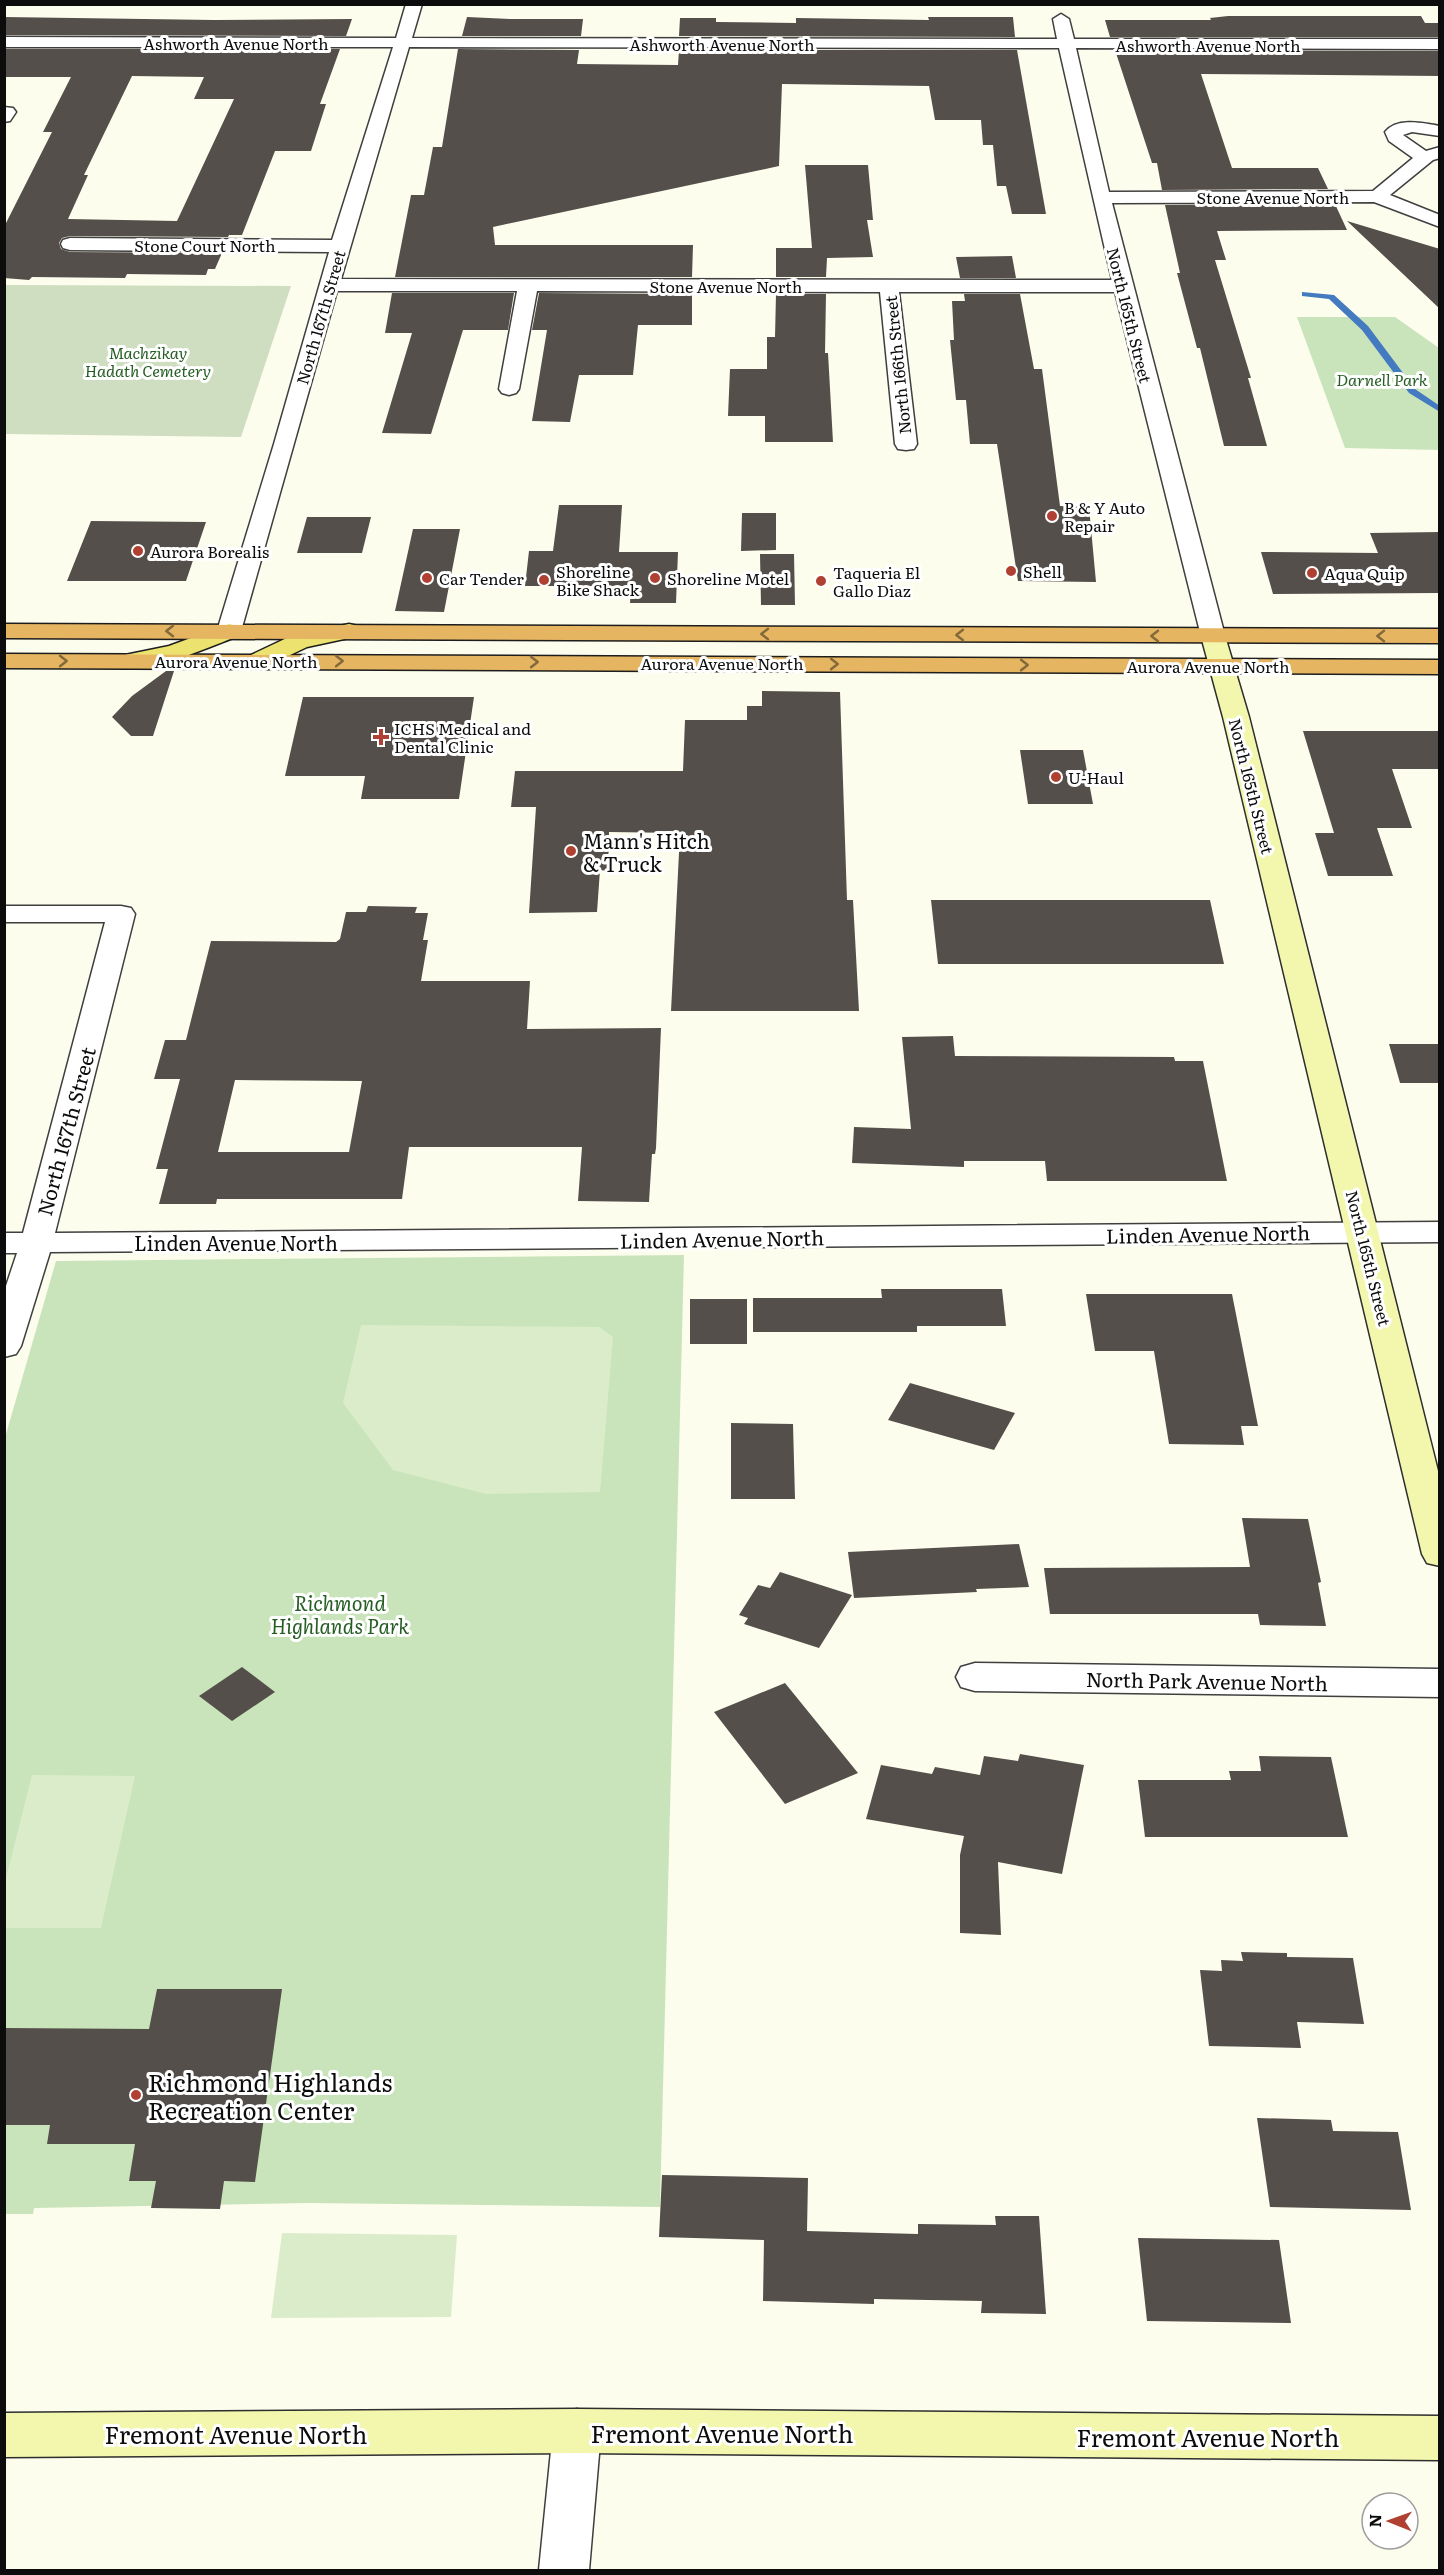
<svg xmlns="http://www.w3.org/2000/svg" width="1444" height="2575" font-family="Literata,serif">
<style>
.green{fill:#c9e4ba}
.cemetery{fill:#cfddc0}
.pitch{fill:#dbeccb}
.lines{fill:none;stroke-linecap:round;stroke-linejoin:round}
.stream{fill:#447ac0;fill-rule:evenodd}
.building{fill:#544f4a;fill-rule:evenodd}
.street-casing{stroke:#3f3f3f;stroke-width:3}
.secondary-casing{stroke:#2e2e2e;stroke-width:3}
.primary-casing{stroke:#1d1d1d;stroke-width:3}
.highway-casing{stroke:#1d1d1d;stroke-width:3}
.street{fill:#fff;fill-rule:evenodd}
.secondary{fill:#f3f7ae;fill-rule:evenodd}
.primary{fill:#ebe26f;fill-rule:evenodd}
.highway{fill:#e6b562;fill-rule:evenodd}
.oneway{stroke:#84693b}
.poi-dot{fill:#af4032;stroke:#fff;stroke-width:2}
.labels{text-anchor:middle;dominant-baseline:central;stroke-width:6;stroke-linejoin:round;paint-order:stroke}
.far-street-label{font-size:16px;fill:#0c0c0c;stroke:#fff}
.far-park-label{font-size:16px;font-style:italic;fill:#255d23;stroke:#fff}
.far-poi-label{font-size:16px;fill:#0c0c0c;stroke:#fff;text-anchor:start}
.poi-label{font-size:20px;fill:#0c0c0c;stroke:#fff;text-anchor:start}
.street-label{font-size:20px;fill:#0c0c0c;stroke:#fff}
.park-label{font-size:20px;font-style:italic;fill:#255d23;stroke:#fff}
.near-poi-label{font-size:24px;fill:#0c0c0c;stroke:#fff;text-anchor:start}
.near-street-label{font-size:24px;fill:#0c0c0c;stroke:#fff}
</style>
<rect width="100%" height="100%" fill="#fdfded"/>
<!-- green -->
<path class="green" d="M1297 317H1395L1439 348V450L1345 448Z
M684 1255 660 2207 308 2203 34 2208 33 2214H5L4 1441 56 1261Z"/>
<!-- cemetery -->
<path class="cemetery" d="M5 285 291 286 241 437 5 434Z"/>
<!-- pitch -->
<path class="pitch" d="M361 1325 599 1327 613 1337 600 1492 486 1494 393 1470 343 1403Z
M32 1775 135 1776 101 1928H5V1882Z
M282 2233 457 2235 451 2317 271 2318Z"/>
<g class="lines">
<!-- stream -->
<path class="stream" d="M1302 292 1334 295 1368 326 1415 389 1440 406V412L1409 393 1362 330 1329 299 1302 296Z"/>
</g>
<!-- building -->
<path class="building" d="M1228 16H1421L1425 23H1440V37H1110L1105 20H1211L1210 18Z
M4 17 214 20 352 19 346 36 4 35Z
M467 17 510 19H583L581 36H462Z
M928 17H1013L1015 37 679 36 680 18H716V22L796 23V18L929 20Z
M4 49H340L320 104H326L311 151H275L242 235H229L228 237 70 236 62 238 59 243 61 249 70 252 222 253 215 269H208L206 275 127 274 125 278 32 277 29 280 4 278V227L52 132H43L71 77H4ZM132 76 204 77 194 99H234L177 221 68 219 88 175H84Z
M458 49 579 50 577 64 678 65 679 50H1017L1046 214H1012L1006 186H997L993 145H983L981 120H935L929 86 782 84 779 166 493 227 495 245H693L692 277H395L411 195H424L433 147H442Z
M1115 50 1440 51V76L1201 74 1232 168H1318L1328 189 1162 190 1157 163H1152Z
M805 165H868L873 220H867L873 257 827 258 826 277H776V248H812Z
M1335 204 1347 230 1217 231 1226 260H1215L1251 378H1248L1267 446H1224L1200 348H1197L1177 273H1180L1165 205Z
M1347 221 1440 249V309Z
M1012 256 1016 278H960L956 257Z
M392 293H514L508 330H463L431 434 382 433 412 333H385Z
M539 293 692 294V325H638L633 375H579L570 422 532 421 547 330H532Z
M776 294H826L825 353H828L833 442H765V416H728L730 369H767V337H775Z
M964 294H1020L1034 369H1042L1060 506 1089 507 1096 582 1018 581 997 444H970L966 400H956L950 340H954L952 301H965Z
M559 505H622L619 552H678L676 603H630L631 586H525L529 551H553Z
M742 513H776V550L741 551Z
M307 517H371L362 553H297Z
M91 521 206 522 186 581H67Z
M413 529H460L444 612 395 611Z
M1440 532V593L1273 594 1261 552 1378 553 1370 533Z
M760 554H794L795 605H761Z
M166 671H174L153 736H131L112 717 132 696Z
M762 691 840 692 847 900H853L859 1011H671L680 833 609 832 608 871 600 870 597 912 529 913 536 807H511L515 771H683L685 720H747V706H762Z
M303 697H474L459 799H361L365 776H285Z
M1303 731H1440V769H1392L1412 828H1377L1393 876H1328L1315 833H1334Z
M1020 750H1083L1093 804H1028Z
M931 900H1210L1224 964H938Z
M368 906 417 907 415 913H428L423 940H428L421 981H530L527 1029 661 1028 656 1148 655 1154H652L649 1202 578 1201 582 1147H409L402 1199H217L216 1204H159L168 1169H156L180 1079H154L165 1040H186L211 941 336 942 340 939 346 912H366ZM235 1080 362 1081 349 1152H218Z
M953 1036 955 1056 1174 1057 1175 1061H1203L1227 1181H1047L1045 1161H964V1167L852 1163 854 1127 911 1129 902 1037Z
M1389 1044H1440V1083H1400Z
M881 1289H1002L1006 1326H917V1332H753V1298H882Z
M1086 1294H1232L1258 1426H1241L1244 1445 1169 1444 1154 1351H1095Z
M690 1299H747V1344H690Z
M910 1383 1015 1413 994 1450 888 1420Z
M731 1423 793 1424 795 1499H731Z
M1242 1518 1308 1519 1321 1582 1318 1583 1326 1626 1260 1625 1258 1614H1115V1611V1614H1050L1044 1568 1250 1567Z
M1019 1544 1029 1587 976 1589 977 1592 854 1598 848 1552Z
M780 1572 852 1595 819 1648 744 1624 748 1618 739 1615 758 1585 770 1588Z
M242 1667 275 1692 232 1721 199 1696Z
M785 1683 858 1773 785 1804 714 1712Z
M1020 1754 1084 1765 1062 1874 998 1862 1001 1935 960 1933V1855L964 1836 866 1819 881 1765 932 1774 935 1767 980 1775 984 1756 1018 1761Z
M1259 1756 1331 1757 1348 1837H1145L1138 1780H1231L1229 1771H1261Z
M1241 1952 1287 1953V1957L1353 1958 1364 2024 1297 2022 1301 2048 1209 2046 1200 1970 1222 1971 1221 1960 1243 1961Z
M157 1989H282L255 2182 224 2181 220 2209 151 2208 156 2181H129L135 2144H47L50 2125H4V2028L149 2029Z
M1257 2118 1331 2120 1333 2131 1398 2132 1411 2210 1270 2207Z
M662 2175 808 2178 807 2231 918 2234V2224L996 2225 995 2216H1039L1046 2314 981 2313 982 2301 874 2299V2304L763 2301 764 2240 659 2237Z
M1138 2238 1279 2240 1291 2323 1147 2321Z"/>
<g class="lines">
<!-- street casing -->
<g class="street-casing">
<path id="street" d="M406 4H422L412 38 1057 39 1053 19 1061 14 1069 19 1074 39H1440V49L1076 48 1109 192 1373 191 1413 158 1389 141 1385 132C1397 117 1423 123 1440 126V136L1412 132 1403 135 1426 151 1440 147V158L1433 160 1390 195 1440 215V227L1374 202 1112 203 1225 636 1222 641 1213 643 1204 641 1201 636 1115 292H899L917 444 914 449 906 450 898 449 895 444 880 292 537 291 519 389 516 393 509 395 502 393 499 389 517 291H337L241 631 238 636 229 638 220 636 217 631 274 444 329 252 70 250 63 248 61 244 63 240 70 238 332 240 393 47H4V37L396 38ZM409 47 1059 48 1112 280 341 279Z
M4 107 13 108 16 112 10 121 4 122Z
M4 906H121L131 908 135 914 55 1233 1440 1222V1242L50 1252 21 1346 16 1354 4 1357V1292L17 1253H4V1233H23L105 922H4Z
M975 1663 1440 1669V1697L975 1691 961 1687 956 1677 961 1667Z
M577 2409 594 2416 601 2431 589 2570H539L553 2431 560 2416Z"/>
</g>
<!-- secondary casing -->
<g class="secondary-casing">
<path id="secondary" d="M1213 629 1222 631 1225 636 1249 717 1440 1479V1566L1427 1563 1422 1554 1223 717 1201 636 1204 631Z
M577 2409 1440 2416V2460L577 2453 4 2457V2413Z"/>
</g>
<!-- primary casing -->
<g class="primary-casing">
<path id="primary" d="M229 624 238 626 241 631 238 636C209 647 155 672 125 665L122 660 125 655 169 646Z
M349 624 358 626 361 631 358 636 307 647 269 665 260 667 251 665 248 660 251 655 291 636Z"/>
</g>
<!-- highway casing -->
<g class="highway-casing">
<path id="highway" d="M4 624 1440 629V643L4 638Z
M4 654 1440 660V674L4 668Z"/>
</g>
<!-- street -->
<use href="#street" class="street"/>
<!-- secondary -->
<use href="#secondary" class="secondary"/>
<!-- primary -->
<use href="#primary" class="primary"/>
<!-- highway -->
<use href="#highway" class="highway"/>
</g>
<!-- one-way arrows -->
<defs><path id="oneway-chevron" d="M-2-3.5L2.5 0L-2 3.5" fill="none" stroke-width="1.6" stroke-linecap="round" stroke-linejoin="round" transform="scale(1.5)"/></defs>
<g class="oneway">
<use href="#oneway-chevron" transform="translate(170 631) rotate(180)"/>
<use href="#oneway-chevron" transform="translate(765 634) rotate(-180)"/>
<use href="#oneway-chevron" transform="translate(960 635) rotate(-180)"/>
<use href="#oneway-chevron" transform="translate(1155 636) rotate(-180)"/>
<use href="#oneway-chevron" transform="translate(1381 636) rotate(-180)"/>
<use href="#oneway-chevron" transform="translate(63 661)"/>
<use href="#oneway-chevron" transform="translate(339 661)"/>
<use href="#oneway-chevron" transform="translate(534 662)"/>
<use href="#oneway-chevron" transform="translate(834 664)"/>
<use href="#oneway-chevron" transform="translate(1024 665)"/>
</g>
<!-- markers -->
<g class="poi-dot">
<circle cx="1052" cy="516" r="6"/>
<circle cx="138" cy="551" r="6"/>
<circle cx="1011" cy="571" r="6"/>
<circle cx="1312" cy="573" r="6"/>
<circle cx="427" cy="578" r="6"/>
<circle cx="655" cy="578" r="6"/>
<circle cx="544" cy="580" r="6"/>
<circle cx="821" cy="581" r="6"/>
<path d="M378 728h6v6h6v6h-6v6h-6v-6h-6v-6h6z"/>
<circle cx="1056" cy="777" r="6"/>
<circle cx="571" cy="851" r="6"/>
<circle cx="136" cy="2095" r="6"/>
</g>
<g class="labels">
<!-- far-street labels -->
<g class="far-street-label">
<text x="236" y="43">Ashworth Avenue North</text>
<text x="722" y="44">Ashworth Avenue North</text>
<text x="1208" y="45">Ashworth Avenue North</text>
<text x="1273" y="197">Stone Avenue North</text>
<text x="205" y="245">Stone Court North</text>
<text x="726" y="286">Stone Avenue North</text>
<text transform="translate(1130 315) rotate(76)">North 165th Street</text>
<text transform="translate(320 317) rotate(-74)">North 167th Street</text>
<text transform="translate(897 365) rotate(-96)">North 166th Street</text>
<text x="236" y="661">Aurora Avenue North</text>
<text x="722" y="663">Aurora Avenue North</text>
<text x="1208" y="666">Aurora Avenue North</text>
<text transform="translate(1252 786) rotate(76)">North 165th Street</text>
<text transform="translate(1369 1258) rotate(76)">North 165th Street</text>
</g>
<!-- far-park labels -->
<g class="far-park-label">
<text x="148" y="352">Machzikay<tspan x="148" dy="18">Hadath Cemetery</tspan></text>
<text x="1382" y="379">Darnell Park</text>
</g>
<!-- far-poi labels -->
<g class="far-poi-label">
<text x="1064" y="507">B &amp; Y Auto<tspan x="1064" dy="18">Repair</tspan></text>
<text x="150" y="551">Aurora Borealis</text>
<text x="556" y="571">Shoreline<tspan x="556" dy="18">Bike Shack</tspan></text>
<text x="1023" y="571">Shell</text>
<text x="833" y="572">Taqueria El<tspan x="833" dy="18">Gallo Diaz</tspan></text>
<text x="1324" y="573">Aqua Quip</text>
<text x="439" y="578">Car Tender</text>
<text x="667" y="578">Shoreline Motel</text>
<text x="394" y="728">ICHS Medical and<tspan x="394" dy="18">Dental Clinic</tspan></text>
<text x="1068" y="777">U-Haul</text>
</g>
<!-- poi labels -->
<g class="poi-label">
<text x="583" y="840">Mann's Hitch<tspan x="583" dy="23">&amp; Truck</tspan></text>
</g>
<!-- street labels -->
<g class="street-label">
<text transform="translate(65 1131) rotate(-75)">North 167th Street</text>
<text transform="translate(1208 1233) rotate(-1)">Linden Avenue North</text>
<text transform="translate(722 1238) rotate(-1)">Linden Avenue North</text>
<text x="236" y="1242">Linden Avenue North</text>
<text transform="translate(1207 1680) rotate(1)">North Park Avenue North</text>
</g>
<!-- park labels -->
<g class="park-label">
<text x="340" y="1602">Richmond<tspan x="340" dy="23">Highlands Park</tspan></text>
</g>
<!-- near-poi labels -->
<g class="near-poi-label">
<text x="148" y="2081">Richmond Highlands<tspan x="148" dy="28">Recreation Center</tspan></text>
</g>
<!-- near-street labels -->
<g class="near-street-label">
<text x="722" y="2432">Fremont Avenue North</text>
<text x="236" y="2433">Fremont Avenue North</text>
<text x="1208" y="2436">Fremont Avenue North</text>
</g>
</g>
<!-- border -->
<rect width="1444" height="2575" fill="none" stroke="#0c0c0c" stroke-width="12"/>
<!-- north arrow -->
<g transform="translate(1390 2521) rotate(271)"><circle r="28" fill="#ffffff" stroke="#9e9e9e" stroke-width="1.5"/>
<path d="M0-4.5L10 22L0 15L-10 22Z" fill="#af4032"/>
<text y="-9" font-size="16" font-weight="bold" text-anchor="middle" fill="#0c0c0c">N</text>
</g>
</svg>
